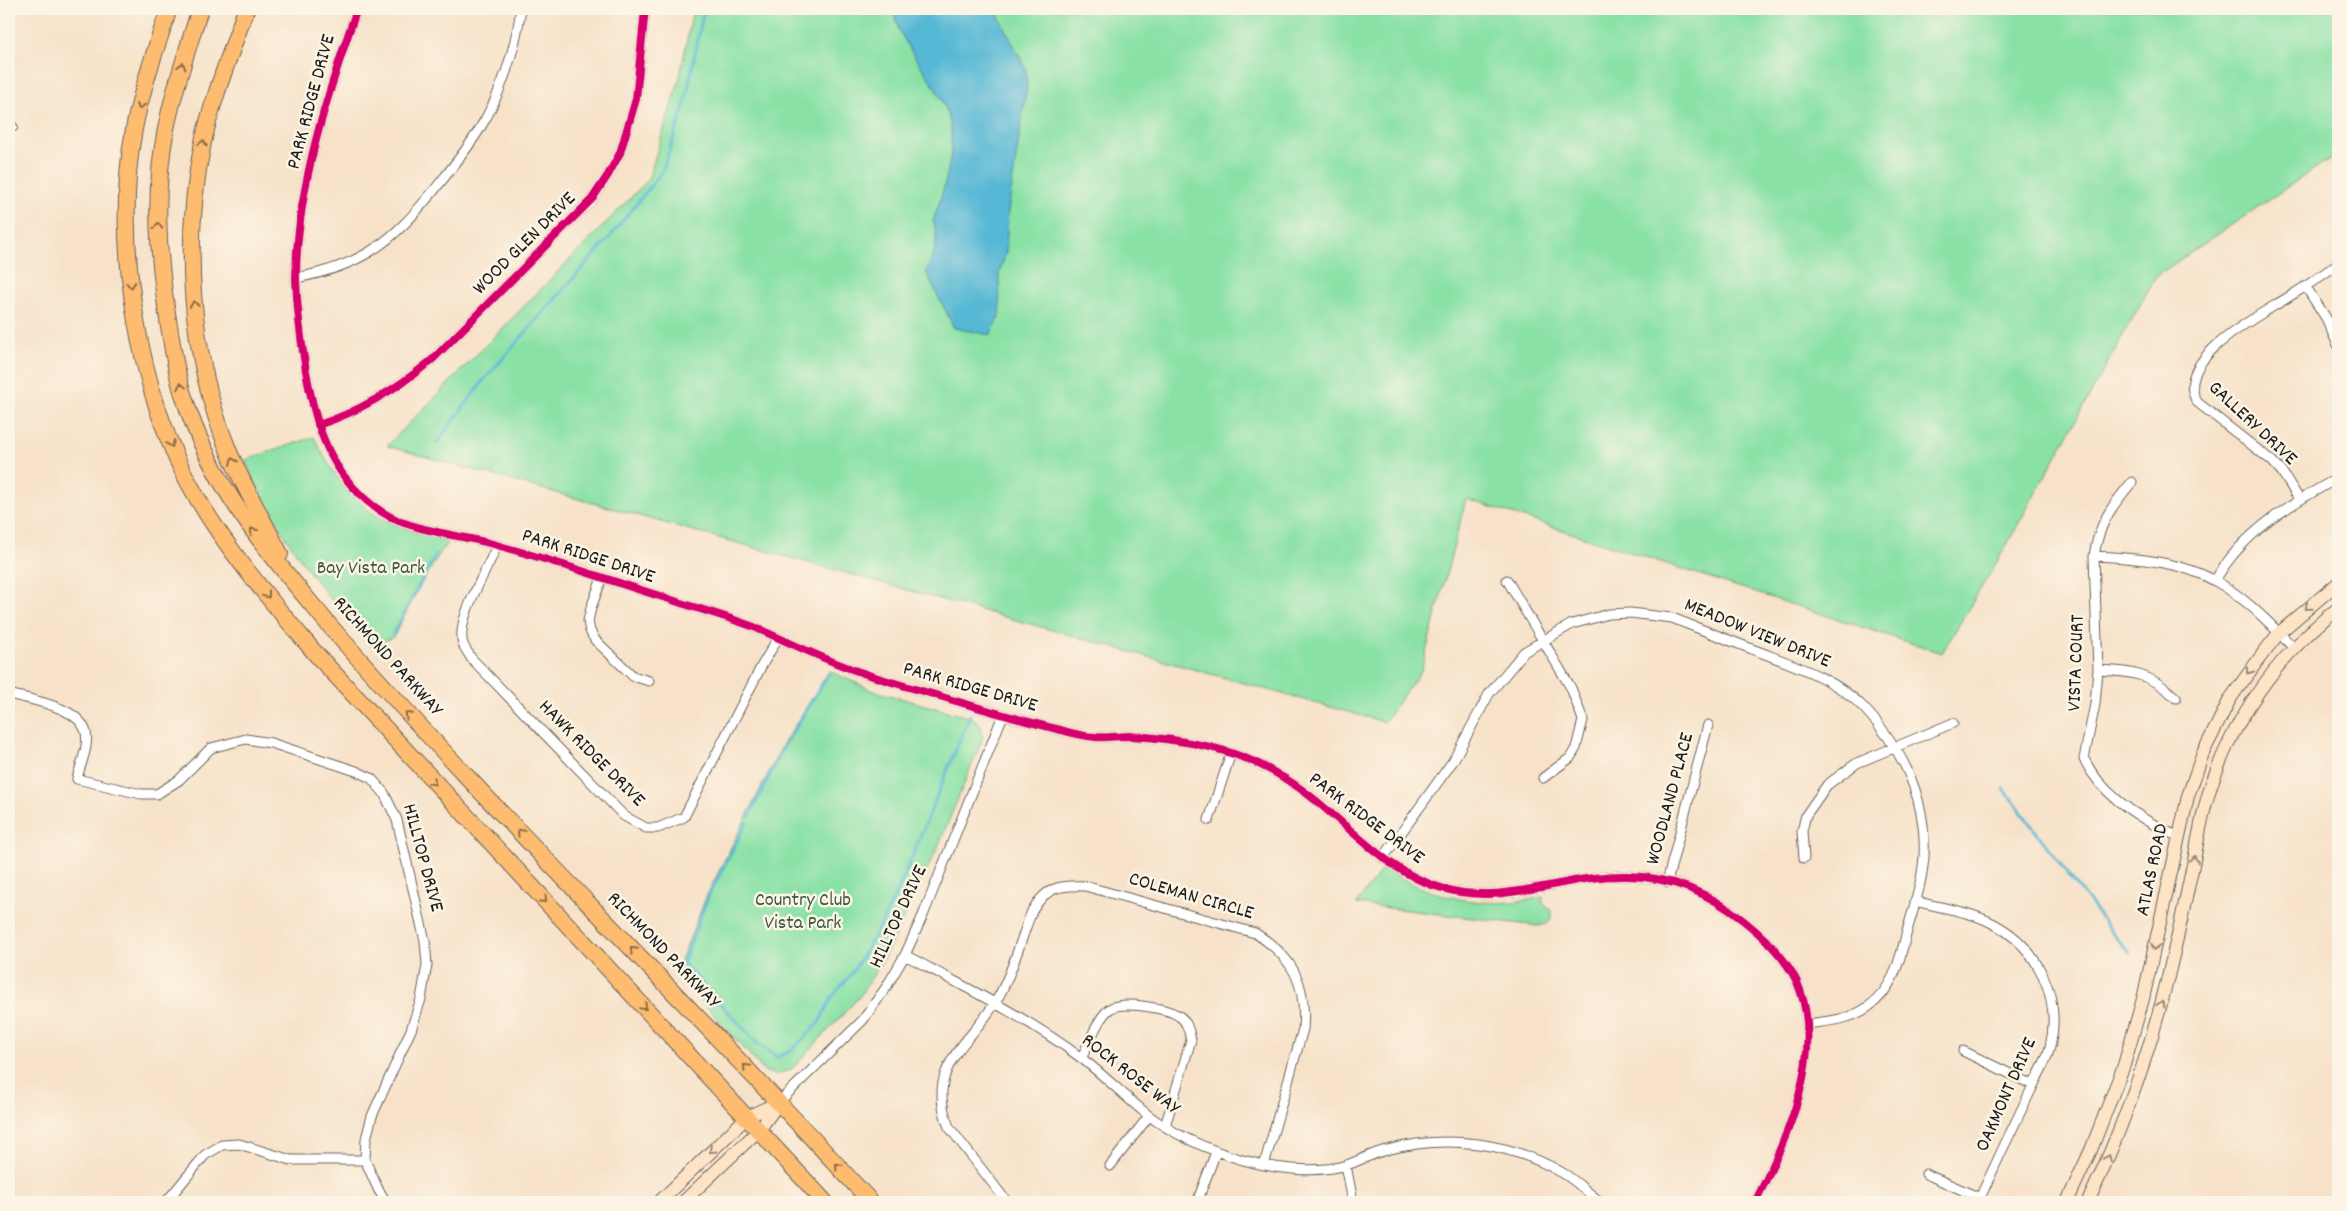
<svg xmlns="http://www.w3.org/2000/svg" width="2347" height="1211" font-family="Dekko,sans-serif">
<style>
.green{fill:#89e1a6;stroke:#527e61}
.water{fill:#56b8d5;stroke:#396a78}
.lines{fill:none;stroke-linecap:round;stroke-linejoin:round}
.stream{stroke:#56b8d5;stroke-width:3}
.street-casing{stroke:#696159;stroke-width:11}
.secondary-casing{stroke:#696159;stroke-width:14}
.highway-casing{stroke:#696159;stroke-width:18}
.street{stroke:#fff;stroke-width:9}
.secondary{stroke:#fee4c6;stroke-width:12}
.highway{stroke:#fdbc70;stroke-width:16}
.cycleway-casing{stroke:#fcf5e5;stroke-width:11}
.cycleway{stroke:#d6006c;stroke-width:8}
.oneway{stroke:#8c6c46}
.oneway2{stroke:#988a7a}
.labels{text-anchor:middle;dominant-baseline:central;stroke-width:5;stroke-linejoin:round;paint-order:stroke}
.street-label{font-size:20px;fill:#1c1c1c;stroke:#fcf5e5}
.park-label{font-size:20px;fill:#3d5745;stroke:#fcf5e5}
</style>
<rect width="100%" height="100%" fill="#fcf5e5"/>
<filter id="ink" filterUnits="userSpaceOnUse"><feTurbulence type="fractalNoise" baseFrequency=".02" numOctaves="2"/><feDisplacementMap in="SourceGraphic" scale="10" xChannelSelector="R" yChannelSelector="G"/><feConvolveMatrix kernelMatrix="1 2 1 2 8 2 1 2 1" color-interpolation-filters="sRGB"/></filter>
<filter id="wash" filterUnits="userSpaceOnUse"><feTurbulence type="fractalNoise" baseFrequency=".0096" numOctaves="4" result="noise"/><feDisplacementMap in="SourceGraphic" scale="20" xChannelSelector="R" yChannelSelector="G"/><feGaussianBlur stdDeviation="1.12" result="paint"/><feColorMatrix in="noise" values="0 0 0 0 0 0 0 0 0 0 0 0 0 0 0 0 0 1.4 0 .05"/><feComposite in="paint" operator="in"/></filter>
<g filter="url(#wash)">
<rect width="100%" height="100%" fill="#f7e2c9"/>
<!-- green -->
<path class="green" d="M693 9H2338V153L2156 276 2004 550 1942 653 1466 499 1421 671 1384 722 387 446 648 180 679 81Z
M314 437C348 505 374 525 449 539L421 584 394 636 373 647C320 591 275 531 245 460Z
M829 671 874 691 972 718 980 723 983 738 937 849 883 960 860 996 792 1069 776 1075 764 1071 676 972 707 895 782 746Z
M1392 864 1398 877C1443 901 1493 909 1543 897V904L1552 911V918L1547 923 1539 926 1356 904 1383 868Z"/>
<!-- water -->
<path class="water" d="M897 9H995L1026 69 1027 85 1008 211 1006 252 999 274 1000 315 990 335 954 328 926 272C934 255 940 239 933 221 945 186 961 141 944 105 932 79 912 56 899 30L895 17Z"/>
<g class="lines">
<!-- stream -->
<path class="stream" d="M437 443 483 381 608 239 662 172 684 108 704 9
M393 634 436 554
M2004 789 2113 934 2130 953
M749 817 783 748 829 673
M681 961 759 1045 777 1057 791 1051 819 1023 832 997 852 973 882 923 902 881 970 715
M683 963 709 895 747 822"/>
</g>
</g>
<g filter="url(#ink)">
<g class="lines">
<!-- street casing -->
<g class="street-casing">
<path id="street" d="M357 9C328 92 296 189 296 279 297 309 301 341 306 371 313 412 324 456 353 487 366 502 381 513 399 521 431 534 467 536 500 546 556 561 611 581 666 598 695 608 725 616 754 627 789 642 824 660 860 672 889 682 920 690 949 699 986 710 1023 721 1061 730 1071 733 1083 736 1095 737 1106 738 1118 736 1129 736 1155 737 1184 741 1210 747 1235 753 1262 764 1284 778 1340 811 1379 872 1445 889 1507 906 1565 874 1628 876 1671 877 1711 894 1744 921 1764 937 1786 958 1797 982 1827 1051 1787 1140 1755 1202
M9 128 13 127
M296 278C323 273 347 266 371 251 397 235 416 212 436 188 451 169 466 151 479 130 501 95 515 50 521 9
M2306 287 2326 318 2338 345
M318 425C362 411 398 388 433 359L592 199 608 175 620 153 636 99 645 9
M2132 482C2111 507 2099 523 2094 556L2098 670 2095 704 2084 759C2102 796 2143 821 2179 837
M2299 499 2282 472 2272 461 2197 402C2172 359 2259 316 2287 298 2305 287 2322 276 2338 263
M497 545C488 570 455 619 463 644 465 649 469 654 471 658L624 816 646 828H658L684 817 761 667 778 638
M2094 556C2135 558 2181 561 2217 582 2247 599 2269 623 2293 647
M602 578 591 608 588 621 590 631 595 640 633 676 649 681
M1507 580 1571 688 1583 720 1576 748 1570 758 1543 778
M2215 581C2241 533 2292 503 2338 478
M2098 670C2131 671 2152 674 2176 698
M9 694C30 700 81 707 86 733 89 747 80 765 77 779L141 794H157L179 780 211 748 246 739 271 743 356 771 371 778 384 793 397 820 425 941 427 965 421 999 411 1030 372 1116 366 1139 365 1160 378 1189 386 1202
M1209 820 1231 753
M1383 858 1453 761 1489 694 1524 652 1572 624 1609 614 1630 613 1672 618C1700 629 1728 640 1757 651 1793 665 1835 678 1863 707 1903 749 1927 798 1924 857 1922 882 1914 908 1907 931 1900 959 1894 989 1868 1007 1850 1020 1829 1021 1807 1024
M1804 858 1802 831 1806 815 1827 785 1857 763 1953 723
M1667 882 1708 725
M1915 901C1941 908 1969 911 1992 923 2038 946 2062 998 2050 1047 2046 1063 2037 1077 2030 1092 2012 1129 1995 1165 1978 1202
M905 955C965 987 1026 1017 1080 1057 1104 1075 1125 1097 1148 1115 1177 1137 1209 1150 1243 1160 1275 1169 1315 1174 1347 1165 1361 1160 1373 1153 1387 1150 1445 1134 1509 1142 1561 1172 1576 1180 1587 1193 1601 1202
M1963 1051 2033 1085
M1081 1058C1090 1044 1097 1017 1111 1008 1124 1001 1167 1008 1179 1016 1187 1021 1189 1031 1191 1040L1165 1126
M779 1102 863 1020 887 986 905 955 924 913 1003 715
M1346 1165 1353 1202
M1110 1166 1149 1116
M1926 1174 1980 1198
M9 1199 13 1202
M166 1202 205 1155 222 1145 239 1144 291 1160H365
M1007 1202 949 1127C925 1067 967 1047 995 1003 1012 975 1020 941 1032 911 1046 887 1059 885 1085 886L1255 933C1293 957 1307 984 1303 1029L1264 1165
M1197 1202 1216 1152"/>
</g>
<!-- secondary casing -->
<g class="secondary-casing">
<path id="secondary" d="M659 1202 747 1117 779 1102
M683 1202 759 1130 778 1104
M2067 1202 2091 1150 2124 1065 2143 999 2188 796 2203 753 2230 699 2264 652 2279 633 2338 583
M2088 1202C2118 1138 2143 1072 2161 1004 2174 956 2184 908 2194 860 2199 834 2203 808 2212 783 2237 712 2280 654 2338 608"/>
</g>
<!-- highway casing -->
<g class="highway-casing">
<path id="highway" d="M169 9C156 48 142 88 134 129 113 241 138 397 196 496 229 553 273 603 315 653L825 1202
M200 9C188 48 174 88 166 129 153 194 158 260 169 326 173 349 176 375 184 397 210 482 263 547 319 613 373 677 430 737 487 798 615 932 746 1065 871 1202
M246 9C231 53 213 97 203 142 182 244 190 356 229 452 244 487 263 520 280 554"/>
</g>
<!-- street -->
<use href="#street" class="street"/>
<!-- secondary -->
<use href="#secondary" class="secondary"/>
<!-- highway -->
<use href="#highway" class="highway"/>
<!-- cycleway casing -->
<g class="cycleway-casing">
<path id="cycleway" d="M357 9C328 92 296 189 296 279 297 309 301 341 306 371 313 412 324 456 353 487 366 502 381 513 399 521 431 534 467 536 500 546 556 561 611 581 666 598 695 608 725 616 754 627 789 642 824 660 860 672 889 682 920 690 949 699 986 710 1023 721 1061 730 1071 733 1083 736 1095 737 1106 738 1118 736 1129 736 1155 737 1184 741 1210 747 1235 753 1262 764 1284 778 1340 811 1379 872 1445 889 1507 906 1565 874 1628 876 1671 877 1711 894 1744 921 1764 937 1786 958 1797 982 1827 1051 1787 1140 1755 1202
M318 425C362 411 398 388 433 359L592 199 608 175 620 153 636 99 645 9"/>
</g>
<!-- cycleway -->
<use href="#cycleway" class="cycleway"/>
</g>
<!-- one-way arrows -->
<defs><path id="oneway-chevron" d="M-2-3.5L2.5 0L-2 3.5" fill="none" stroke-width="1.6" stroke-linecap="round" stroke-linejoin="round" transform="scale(1.25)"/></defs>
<g class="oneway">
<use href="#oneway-chevron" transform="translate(182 66) rotate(-73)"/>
<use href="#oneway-chevron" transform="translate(140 106) rotate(104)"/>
<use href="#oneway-chevron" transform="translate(203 143) rotate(-77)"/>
<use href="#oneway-chevron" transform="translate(158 226) rotate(-88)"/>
<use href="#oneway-chevron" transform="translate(131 285) rotate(85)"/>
<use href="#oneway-chevron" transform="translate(194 304) rotate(-96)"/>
<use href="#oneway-chevron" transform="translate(181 386) rotate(-102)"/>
<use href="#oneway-chevron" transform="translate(171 444) rotate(67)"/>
<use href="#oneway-chevron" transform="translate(233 461) rotate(-114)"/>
<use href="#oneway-chevron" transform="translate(253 531) rotate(-129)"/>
<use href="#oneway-chevron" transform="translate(267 595) rotate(53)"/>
<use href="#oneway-chevron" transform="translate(408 715) rotate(-134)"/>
<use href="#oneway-chevron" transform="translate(433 782) rotate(47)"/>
<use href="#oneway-chevron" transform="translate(520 832) rotate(-134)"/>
<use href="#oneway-chevron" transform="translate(544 900) rotate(47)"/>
<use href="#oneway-chevron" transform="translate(633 950) rotate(-134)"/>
<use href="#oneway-chevron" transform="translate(644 1007) rotate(47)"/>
<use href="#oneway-chevron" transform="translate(746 1067) rotate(-134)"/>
<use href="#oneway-chevron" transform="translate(838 1166) rotate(-132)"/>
</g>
<g class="oneway2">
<use href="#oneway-chevron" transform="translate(2308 607) rotate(139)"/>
<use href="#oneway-chevron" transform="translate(2249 671) rotate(126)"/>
<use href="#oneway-chevron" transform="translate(2194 859) rotate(-78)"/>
<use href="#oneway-chevron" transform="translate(2155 947) rotate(103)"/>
<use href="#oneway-chevron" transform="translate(2161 1004) rotate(-75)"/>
<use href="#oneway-chevron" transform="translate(712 1150) rotate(137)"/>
<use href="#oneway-chevron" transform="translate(2108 1158) rotate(-67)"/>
</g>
</g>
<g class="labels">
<!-- street labels -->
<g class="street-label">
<text transform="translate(312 102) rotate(-75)">PARK RIDGE DRIVE</text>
<text transform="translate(525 244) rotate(-45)">WOOD GLEN DRIVE</text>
<text transform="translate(2252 424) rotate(43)">GALLERY DRIVE</text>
<text transform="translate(588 557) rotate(18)">PARK RIDGE DRIVE</text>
<text transform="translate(1757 634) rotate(22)">MEADOW VIEW DRIVE</text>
<text transform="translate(387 657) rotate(48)">RICHMOND PARKWAY</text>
<text transform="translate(2077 663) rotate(-88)">VISTA COURT</text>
<text transform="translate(970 688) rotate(16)">PARK RIDGE DRIVE</text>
<text transform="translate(591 754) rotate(45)">HAWK RIDGE DRIVE</text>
<text transform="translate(1671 799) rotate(-75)">WOODLAND PLACE</text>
<text transform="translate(1366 819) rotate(37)">PARK RIDGE DRIVE</text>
<text transform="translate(422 858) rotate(75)">HILLTOP DRIVE</text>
<text transform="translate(2153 870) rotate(-78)">ATLAS ROAD</text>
<text transform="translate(1191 897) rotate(16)">COLEMAN CIRCLE</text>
<text transform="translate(899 917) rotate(-65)">HILLTOP DRIVE</text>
<text transform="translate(663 951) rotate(46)">RICHMOND PARKWAY</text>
<text transform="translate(1130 1075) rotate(38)">ROCK ROSE WAY</text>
<text transform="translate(2007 1095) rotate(-66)">OAKMONT DRIVE</text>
</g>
<!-- park labels -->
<g class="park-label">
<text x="371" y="569">Bay Vista Park</text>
<text x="803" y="901">Country Club<tspan x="803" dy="23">Vista Park</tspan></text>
</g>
</g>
<!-- margin -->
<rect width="2347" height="1211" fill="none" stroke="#fcf5e5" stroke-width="30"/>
</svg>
